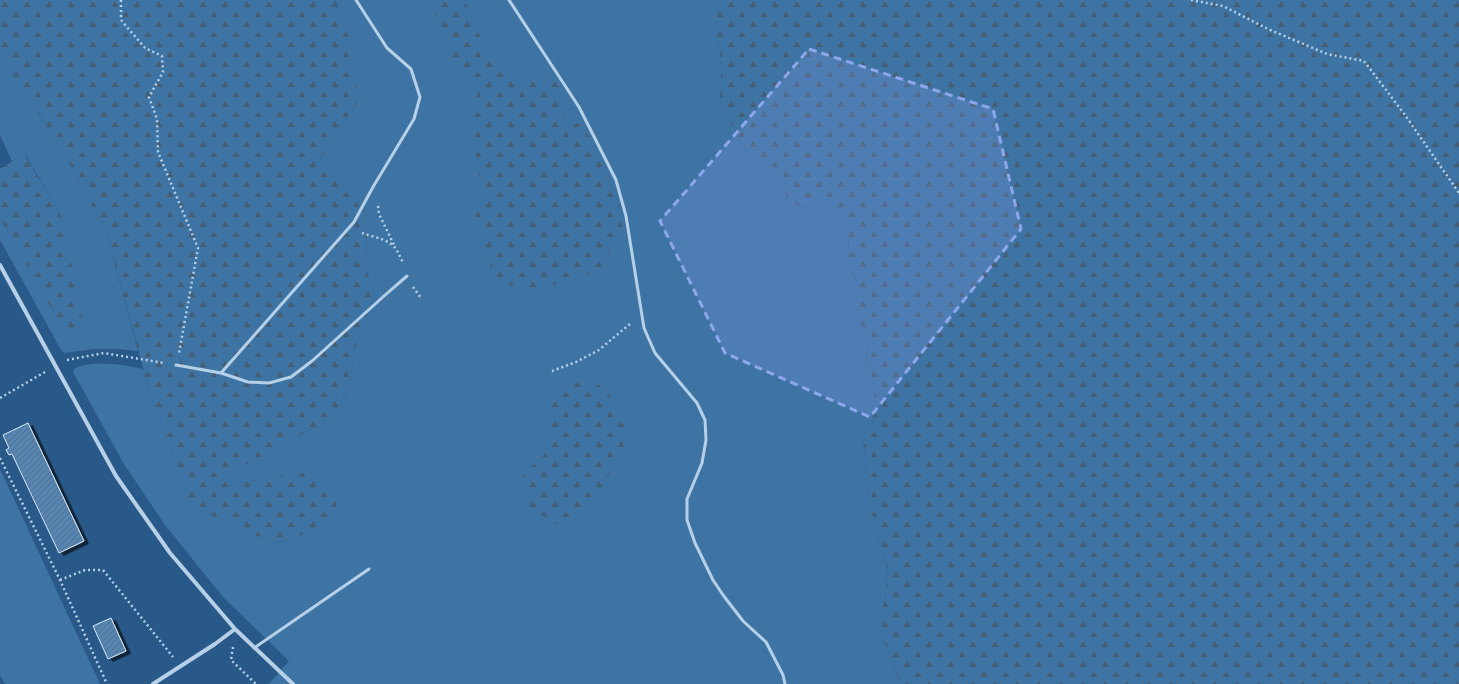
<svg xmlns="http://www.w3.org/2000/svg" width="1459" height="684" font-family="'PT Sans',sans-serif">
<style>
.grass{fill:#3e74a4}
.forest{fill:url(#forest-firs)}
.building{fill:url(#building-hatch);stroke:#dae9f7;filter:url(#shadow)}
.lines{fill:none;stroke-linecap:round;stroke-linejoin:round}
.path{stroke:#b6d0e8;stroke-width:2.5;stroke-dasharray:2 3;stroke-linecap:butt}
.service{stroke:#b6d0e8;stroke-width:3}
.minor{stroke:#b6d0e8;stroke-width:4}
.marked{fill:#8ea6ec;fill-opacity:0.2;stroke:#8ea6ec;stroke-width:3;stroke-dasharray:8 5;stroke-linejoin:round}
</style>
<defs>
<pattern id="forest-firs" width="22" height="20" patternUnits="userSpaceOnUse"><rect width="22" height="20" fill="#3e74a4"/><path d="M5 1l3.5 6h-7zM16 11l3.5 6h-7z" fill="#465e74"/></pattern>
<pattern id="building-hatch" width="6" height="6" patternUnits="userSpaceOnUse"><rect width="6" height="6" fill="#5685b1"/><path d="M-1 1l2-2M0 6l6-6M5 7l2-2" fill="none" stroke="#526e89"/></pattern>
<filter id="shadow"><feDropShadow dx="4.5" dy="2.5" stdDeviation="0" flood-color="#0009"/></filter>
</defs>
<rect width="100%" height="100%" fill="#295988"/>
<!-- grass -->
<path class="grass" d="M334 0H719L716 26 722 66 720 97 724 110 752 161 779 174 788 199 802 208 825 195 848 221 849 267 864 294 857 314 868 342 865 369 876 399 873 421 863 435 868 498 888 572 885 600 877 622 899 679V684H269L289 661 223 597 165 525 124 464 73 372 74 369C93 359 124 365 143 369L151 397 192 506 245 531 274 542 288 541 306 533 326 528 261 479 237 484 228 481 231 472 322 424 337 412 350 381 356 344 362 325 375 298 366 268 367 216 320 159 358 101 337 4Z
M0 54 59 145 106 230 138 351 118 349H94L64 353 60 348 0 240V218L63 328V222L55 205 26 156 18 158 12 161 0 135Z
M0 469 100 684H5L0 675Z"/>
<!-- forest -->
<path class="forest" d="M0 0H334L348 32 358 101 320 159 367 216 366 268 375 298 362 325 356 344 350 381 337 412 322 424 231 472 228 481 237 484 261 479 315 471 332 488 337 508 326 528 306 533 288 541 274 542 245 531 192 506 151 397 106 230 59 145 0 54Z
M421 0H465L474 25 494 63 521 83 548 78 563 87 559 105 566 120 581 124 601 156 619 200 623 232 599 270 544 288 502 285 490 266 474 212 483 191 476 163 474 116 478 89 467 73 449 69 446 60 454 47 431 7Z
M719 0H1459V684H899V679L877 622 885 600 888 572 868 498 863 434 873 421 876 399 865 369 868 342 857 314 864 294 849 267 848 221 825 195 802 208 788 199 779 174 752 161 724 110 720 96 722 66 716 26Z
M25 156 55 205 63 222 83 322 73 331 63 328 0 218V169L18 158Z
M587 379 607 389 629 437 603 486 564 529 528 507 523 474 552 447 546 431 551 393Z"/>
<!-- building -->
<path class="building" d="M28 423 84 541 59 553 12 454 9 455 6 450 9 448 3 435Z
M111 618 126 651 108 659 93 626Z"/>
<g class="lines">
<!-- path -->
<path class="path" d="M121 0V20L145 48 162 56 163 72 149 97 157 119 158 152 198 248 179 353
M1191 0 1223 6 1268 29 1327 54 1364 61 1405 115 1459 193
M378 206 379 214 395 247
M362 233C373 237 389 239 396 249 399 254 401 259 404 264
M413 287 421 298
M67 360 104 353 164 363
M552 371 576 362 599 350 631 323
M0 398 45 372
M0 458 60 580 107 684
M60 580 85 570H103L173 657
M233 647 231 660 256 684"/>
<!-- service -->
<path class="service" d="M509 0 579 107 616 180 626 216 644 328 655 353 697 403 705 420 706 440 702 463 687 499V520L695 543 713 580 723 595 743 621 766 642 783 675 785 684
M176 365 221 373 354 222 373 187 414 119 420 97 411 69 387 48 356 0
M221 373 248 382 269 383 291 377 312 361 384 296 407 276
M254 648 369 569"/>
<!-- minor -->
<path class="minor" d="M0 265 116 476 170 553 235 629 293 684
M153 684 215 644 235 629"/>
</g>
<!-- marked area -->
<path class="marked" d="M809 49 993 109 1021 229 870 417 725 353 660 221Z"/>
</svg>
